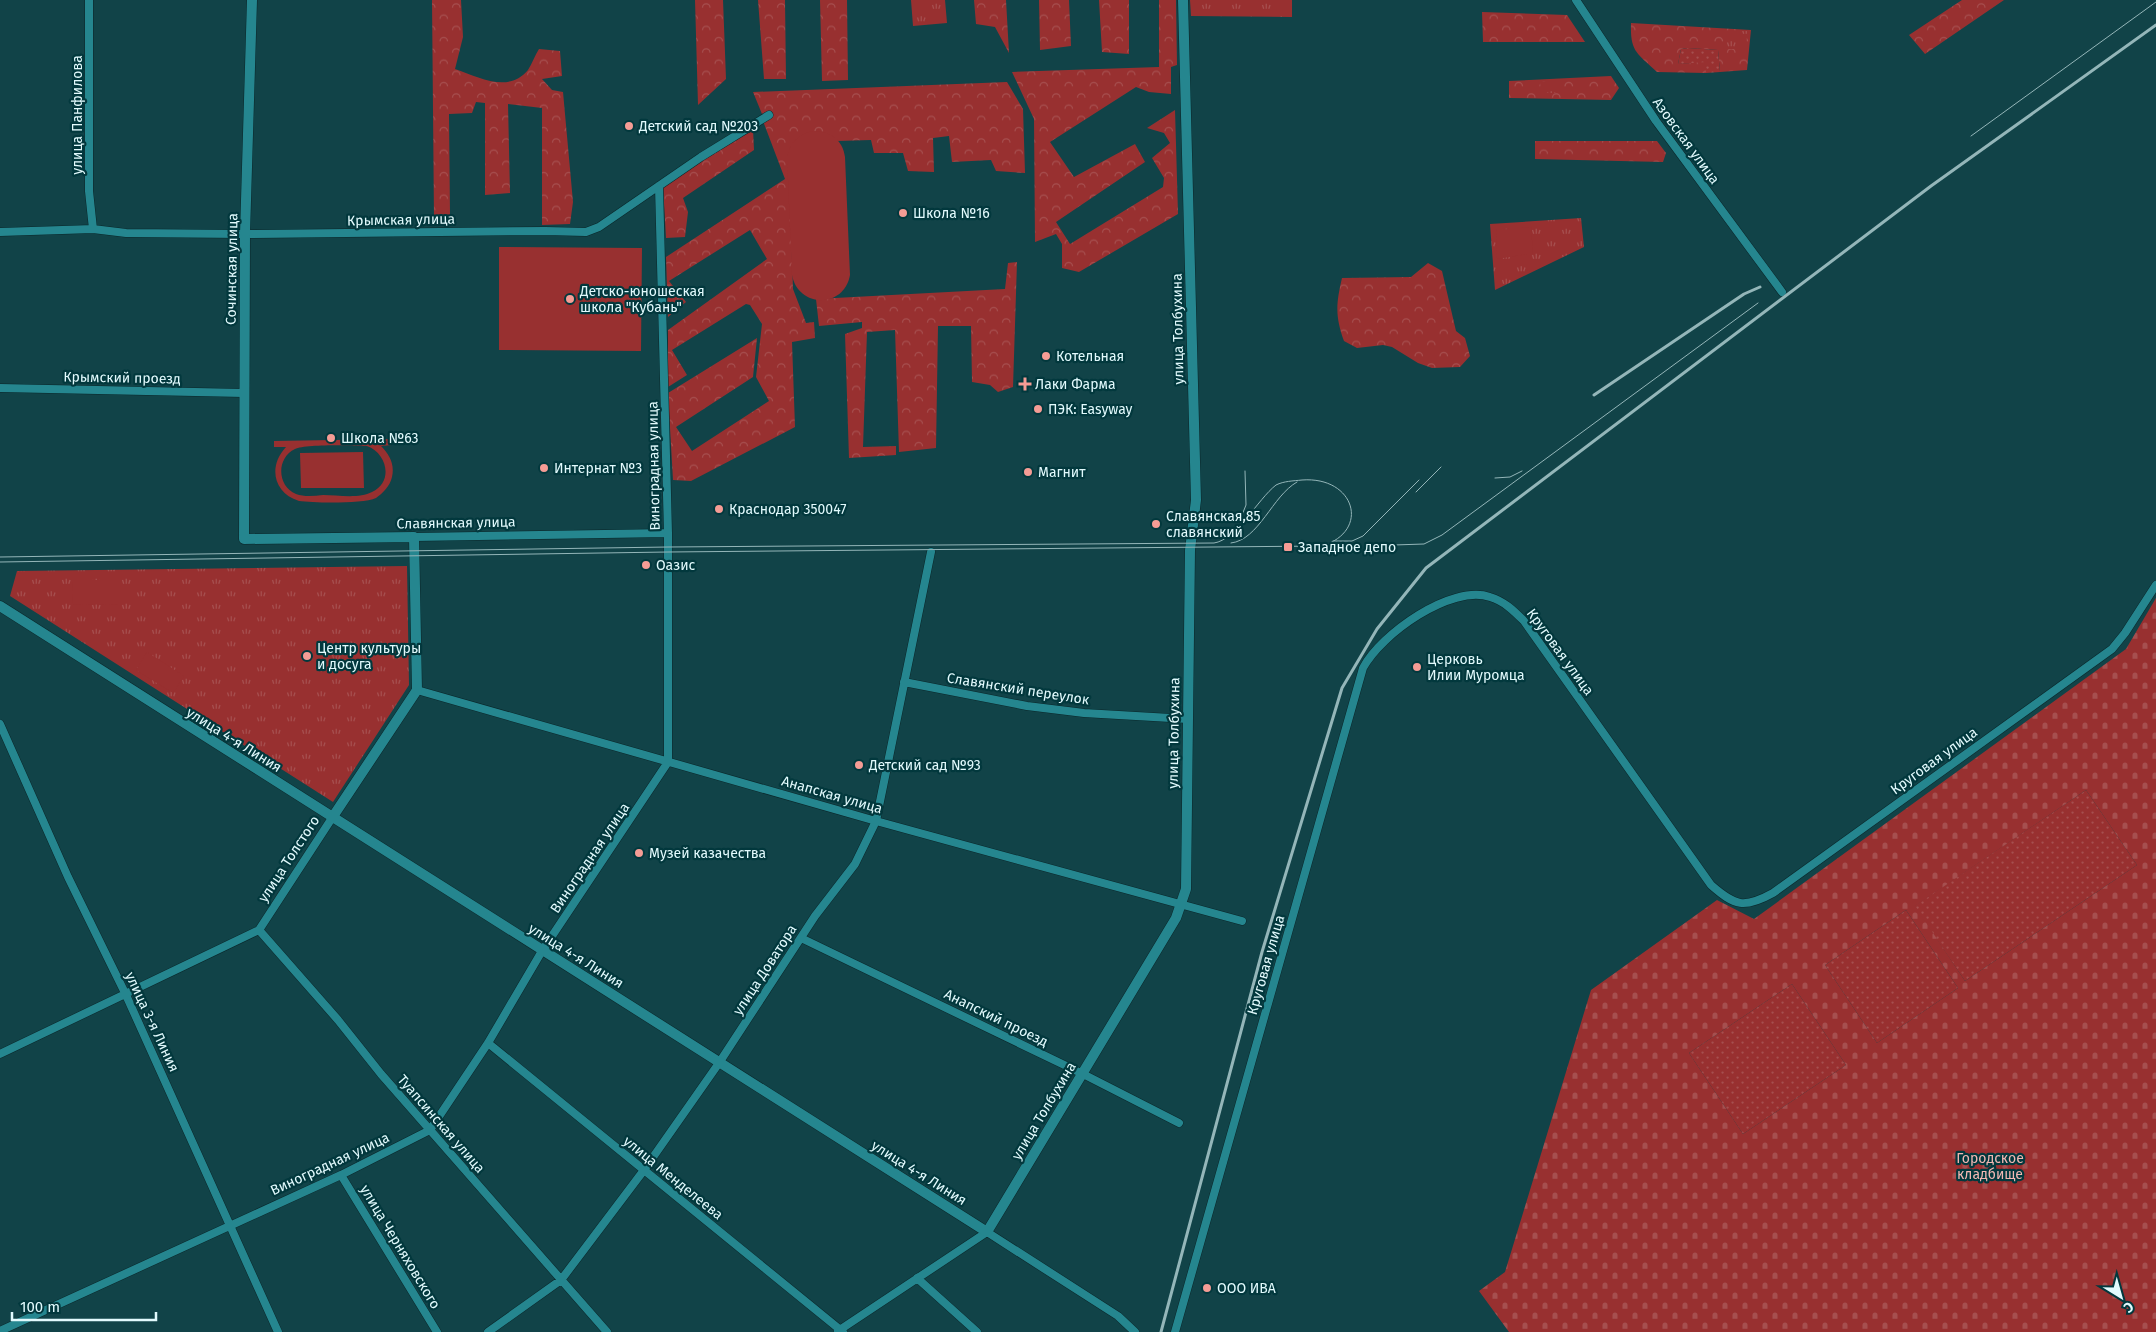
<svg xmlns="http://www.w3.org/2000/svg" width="2156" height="1332" font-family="'Fira Sans',sans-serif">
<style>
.grass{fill:url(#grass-dots)}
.forest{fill:url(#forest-crowns)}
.cemetery{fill:url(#cemetery-stones);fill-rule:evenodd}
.park{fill:url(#park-tufts)}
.pitch{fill:#983030;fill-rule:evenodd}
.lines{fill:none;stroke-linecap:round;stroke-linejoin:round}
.street-casing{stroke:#0a272a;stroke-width:9}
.secondary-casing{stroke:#0a272a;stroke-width:11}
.street{stroke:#25868f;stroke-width:8}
.secondary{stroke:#25868f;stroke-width:10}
.tram{stroke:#94b6b9;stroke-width:1}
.rail{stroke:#94b6b9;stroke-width:3}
.poi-dot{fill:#f59c95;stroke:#02383d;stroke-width:2}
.labels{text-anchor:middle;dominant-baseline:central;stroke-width:4.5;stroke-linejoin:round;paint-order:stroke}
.street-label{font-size:14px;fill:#e2fafd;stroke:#02383d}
.poi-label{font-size:14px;fill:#e2fafd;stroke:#02383d;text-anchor:start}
.park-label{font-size:14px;fill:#f2b8b3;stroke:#02383d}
</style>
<defs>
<pattern id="grass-dots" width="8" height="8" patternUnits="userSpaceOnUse" patternTransform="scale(1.25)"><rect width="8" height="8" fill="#983030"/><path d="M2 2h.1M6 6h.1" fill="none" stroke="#a64f4f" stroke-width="1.8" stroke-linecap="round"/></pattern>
<pattern id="forest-crowns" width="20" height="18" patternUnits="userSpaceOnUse" patternTransform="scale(1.25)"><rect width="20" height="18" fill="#983030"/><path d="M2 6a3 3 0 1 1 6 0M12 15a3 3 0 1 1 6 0" fill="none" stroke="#a64f4f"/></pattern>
<pattern id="cemetery-stones" width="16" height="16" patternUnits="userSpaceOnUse" patternTransform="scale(1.25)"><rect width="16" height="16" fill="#983030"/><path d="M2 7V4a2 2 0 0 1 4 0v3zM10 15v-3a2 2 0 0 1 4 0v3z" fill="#a64f4f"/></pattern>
<pattern id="park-tufts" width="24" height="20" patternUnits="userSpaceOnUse" patternTransform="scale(1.25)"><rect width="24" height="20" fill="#983030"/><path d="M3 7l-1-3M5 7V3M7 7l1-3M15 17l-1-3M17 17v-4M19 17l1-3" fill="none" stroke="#a64f4f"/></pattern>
</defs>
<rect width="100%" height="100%" fill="#114348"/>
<!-- grass -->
<path class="grass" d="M1688 48 1718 50 1720 72 1706 73V63L1678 64 1681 49Z
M2086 790 2137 865 1965 981 1914 906Z
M1906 910 1958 988 1877 1043 1825 965Z
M1792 984 1846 1065 1743 1134 1689 1053Z"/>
<!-- forest -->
<path class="forest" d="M432 0H461L463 37 455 69C479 77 508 94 528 70 532 64 535 55 539 49L560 51 562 76 542 79 552 90 563 92 573 202 570 224 542 225V108L508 104 510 193 485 195V103L476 102 472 113 449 114 450 216 434 219Z
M695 0H723L726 79 698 105Z
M758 0H785L786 79H764Z
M820 0H847L848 80 822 81Z
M974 0H1006L1009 53 995 27 976 24Z
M1039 0H1069L1071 46 1040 50Z
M1099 0H1129V54L1102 52Z
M1159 0H1176L1177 65 1171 67V94L1149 92 1136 87 1050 142 1074 177 1135 144 1145 162 1056 222 1070 244 1163 187 1164 178 1152 158 1170 143 1164 133 1147 128 1175 110 1178 214 1079 272 1062 268V244L1056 234 1035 242 1034 119 1012 72 1159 67Z
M1962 0H2004L1925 54 1909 35Z
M1482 12 1567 15 1585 42H1483Z
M1631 23 1751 30 1747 70 1720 72 1718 50 1688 48 1681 49 1678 64 1706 62V73L1657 72C1637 53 1630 52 1631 23Z
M1611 76 1619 88 1611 100 1509 98V81Z
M1007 82 1023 109 1025 173 996 171 991 160 952 162 949 136 933 138 934 172 908 171 903 153H874L871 140 837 141 789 175 793 289 806 323 814 322 815 338 792 342 795 427 691 481 673 480 668 393 757 338 753 377 676 427 692 451 769 401 756 377 762 324 750 305 746 304 672 350 687 375 668 387V330L767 259 750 230 669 281 686 302 668 317 666 257 785 179 763 121 771 115 768 111 762 114 753 92Z
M753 129 754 150 683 198 688 212 685 237 666 238 663 185Z
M1535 141H1657L1666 153 1663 162 1535 159Z
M1017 262 1013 387 998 392 990 385 972 382 971 326H938L936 448 899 452 895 330 867 332 863 447 896 446V455L849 458 845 334 862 328V322L819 326 816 299 1005 289 1008 263Z
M1428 263 1442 271 1456 331 1465 338 1470 356 1460 367 1432 368 1418 363 1392 347 1383 345 1357 348 1344 341C1335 316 1336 304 1342 278L1411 277Z"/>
<!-- cemetery -->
<path class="cemetery" d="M2156 598V1332H1509L1479 1291 1505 1272 1591 990 1717 900 1754 919 2126 649ZM2086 790 2137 865 1965 981 1915 906ZM1906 910 1958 988 1877 1043 1825 965ZM1792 984 1846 1065 1743 1134 1689 1053Z"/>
<!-- park -->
<path class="park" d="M911 0H945L947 23 913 26Z
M1190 0H1292V17L1191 16Z
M1725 31H1748L1745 49H1724Z
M1540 82H1558V93H1541Z
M1581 218 1584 247 1495 290 1490 224Z
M407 566 409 685 333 802 10 596 17 571Z"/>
<!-- pitch -->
<path class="pitch" d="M813 131C830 131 843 140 845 157L850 275C844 309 798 308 792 275L787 156C790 142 799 134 813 131Z
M1531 227 1533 253 1497 259 1496 230Z
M499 247 642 248 641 351 499 350Z
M392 439V445L381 446C389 454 395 464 392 477 390 486 383 493 376 498 363 504 314 503 299 501 273 493 268 466 286 447H274V441ZM367 446C387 453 394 482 372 492 359 499 337 495 323 495 314 496 304 497 296 494 277 486 276 458 295 449 305 444 354 445 367 446Z
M363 452 364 488H301L300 453Z
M72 580H118L119 604 73 605Z
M147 652 184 676 173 693 136 670Z"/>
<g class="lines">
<!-- street casing -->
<g class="street-casing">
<path id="street" d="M89 0V191L93 229
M1576 0 1656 121 1782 292
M0 232 93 229 126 233 245 234 545 231 586 232 599 227 701 157 769 115
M0 388 244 393
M414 537 668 533
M904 682 1027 706 1084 713 1188 719
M417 690 876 821 1242 921
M0 724 68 877 126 995 278 1332
M259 930 338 1020 381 1074 607 1332
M801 938 1083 1074 1179 1123
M488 1043 843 1332
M0 1054 259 930 332 818
M341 1175 437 1332
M917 1278 977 1332
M0 1331 341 1175 430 1130 488 1043 542 951 668 762V533L659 186
M838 1331 987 1232 1118 1316 1135 1332
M488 1332 561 1280 644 1170 719 1063 815 916 855 864 876 821 931 552
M1175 1332 1363 668C1381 634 1451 584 1490 597 1504 601 1514 611 1524 621L1711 885C1735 906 1744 909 1773 893L2112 649 2125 633 2156 585"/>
</g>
<!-- secondary casing -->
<g class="secondary-casing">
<path id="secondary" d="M252 0 245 234 244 539 414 537 417 690 332 818
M0 606 987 1232 1176 918 1186 889 1190 550 1196 500 1183 0"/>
</g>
<!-- street -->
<use href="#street" class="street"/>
<!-- secondary -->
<use href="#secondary" class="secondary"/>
<!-- tram -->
<path class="tram" d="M1971 136 2156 2
M1495 478 1510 477 1522 471
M1416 492 1441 467
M1240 520 1246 505 1245 471
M1333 541H1352L1363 536 1419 480
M1231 543C1259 540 1272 496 1297 482
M1394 545 1424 544 1442 535 1758 303
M0 557 668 547 1214 543C1236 540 1258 499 1276 485 1284 481 1293 481 1302 480 1355 476 1371 531 1322 546L668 552 0 562"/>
<!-- rail -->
<path class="rail" d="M1594 395 1744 294 1760 287
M1161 1332 1262 952 1342 688 1377 629 1426 568 1931 186 2156 25"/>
</g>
<!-- markers -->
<g class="poi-dot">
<circle cx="629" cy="126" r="5"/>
<circle cx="903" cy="213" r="5"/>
<circle cx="570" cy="299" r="5"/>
<circle cx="1046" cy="356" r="5"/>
<path d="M1022.5 376.5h5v5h5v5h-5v5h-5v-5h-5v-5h5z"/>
<circle cx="1038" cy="409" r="5"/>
<circle cx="331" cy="438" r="5"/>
<circle cx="544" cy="468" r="5"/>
<circle cx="1028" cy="472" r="5"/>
<circle cx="719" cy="509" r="5"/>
<circle cx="1156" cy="524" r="5"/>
<rect x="1283" y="542" width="10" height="10" rx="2.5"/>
<circle cx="646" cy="565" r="5"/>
<circle cx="307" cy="656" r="5"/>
<circle cx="1417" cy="667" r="5"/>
<circle cx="859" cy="765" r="5"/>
<circle cx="639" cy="853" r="5"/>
<circle cx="1207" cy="1288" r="5"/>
</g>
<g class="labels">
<!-- street labels -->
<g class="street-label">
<text transform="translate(77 115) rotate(-90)">улица Панфилова</text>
<text transform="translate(1686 141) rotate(54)">Азовская улица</text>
<text transform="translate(401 220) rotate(-1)">Крымская улица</text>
<text transform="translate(232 269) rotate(-89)">Сочинская улица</text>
<text transform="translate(1178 329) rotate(-91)">улица Толбухина</text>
<text transform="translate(122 378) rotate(1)">Крымский проезд</text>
<text transform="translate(654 466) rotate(-91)">Виноградная улица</text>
<text transform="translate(456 523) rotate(-1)">Славянская улица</text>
<text transform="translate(1560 652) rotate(54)">Круговая улица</text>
<text transform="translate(1018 689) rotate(9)">Славянский переулок</text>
<text transform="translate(1174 733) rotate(-89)">улица Толбухина</text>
<text transform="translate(234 740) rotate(32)">улица 4-я Линия</text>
<text transform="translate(1934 761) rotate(-36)">Круговая улица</text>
<text transform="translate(832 795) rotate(16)">Анапская улица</text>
<text transform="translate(590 858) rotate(-56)">Виноградная улица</text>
<text transform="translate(289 859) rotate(-57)">улица Толстого</text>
<text transform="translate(576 956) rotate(32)">улица 4-я Линия</text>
<text transform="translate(1266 965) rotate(-74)">Круговая улица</text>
<text transform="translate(765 970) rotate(-57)">улица Доватора</text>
<text transform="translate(996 1018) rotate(26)">Анапский проезд</text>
<text transform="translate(152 1022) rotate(65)">улица 3-я Линия</text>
<text transform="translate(1044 1111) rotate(-59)">улица Толбухина</text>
<text transform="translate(441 1124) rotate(49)">Туапсинская улица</text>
<text transform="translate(330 1164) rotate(-25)">Виноградная улица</text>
<text transform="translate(919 1173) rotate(32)">улица 4-я Линия</text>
<text transform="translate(673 1178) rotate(39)">улица Менделеева</text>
<text transform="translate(400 1247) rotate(59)">улица Черняховского</text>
</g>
<!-- poi labels -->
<g class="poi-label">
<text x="639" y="126">Детский сад №203</text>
<text x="913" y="213">Школа №16</text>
<text x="580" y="291">Детско-юношеская<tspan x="580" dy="16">школа "Кубань"</tspan></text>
<text x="1056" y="356">Котельная</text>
<text x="1035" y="384">Лаки Фарма</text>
<text x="1048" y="409">ПЭК: Easyway</text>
<text x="341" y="438">Школа №63</text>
<text x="554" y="468">Интернат №3</text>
<text x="1038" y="472">Магнит</text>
<text x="729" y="509">Краснодар 350047</text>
<text x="1166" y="516">Славянская,85<tspan x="1166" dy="16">славянский</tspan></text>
<text x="1298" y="547">Западное депо</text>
<text x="656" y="565">Оазис</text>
<text x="317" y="648">Центр культуры<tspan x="317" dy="16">и досуга</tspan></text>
<text x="1427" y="659">Церковь<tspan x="1427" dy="16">Илии Муромца</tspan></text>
<text x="869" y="765">Детский сад №93</text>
<text x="649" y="853">Музей казачества</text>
<text x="1217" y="1288">ООО ИВА</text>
</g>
<!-- park labels -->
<g class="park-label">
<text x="1990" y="1158">Городское<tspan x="1990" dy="16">кладбище</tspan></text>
</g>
</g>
<!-- north arrow -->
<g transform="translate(2121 1297) rotate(143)" stroke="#02383d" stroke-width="4" paint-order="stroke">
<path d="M0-4L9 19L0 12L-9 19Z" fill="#e2fafd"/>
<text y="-8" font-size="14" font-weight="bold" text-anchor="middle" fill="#e2fafd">С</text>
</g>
<!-- scale -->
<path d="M12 1312v8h144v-8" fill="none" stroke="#e2fafd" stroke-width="2.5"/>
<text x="20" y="1312" font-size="15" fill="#e2fafd" stroke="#02383d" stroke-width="4" paint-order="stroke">100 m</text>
</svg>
